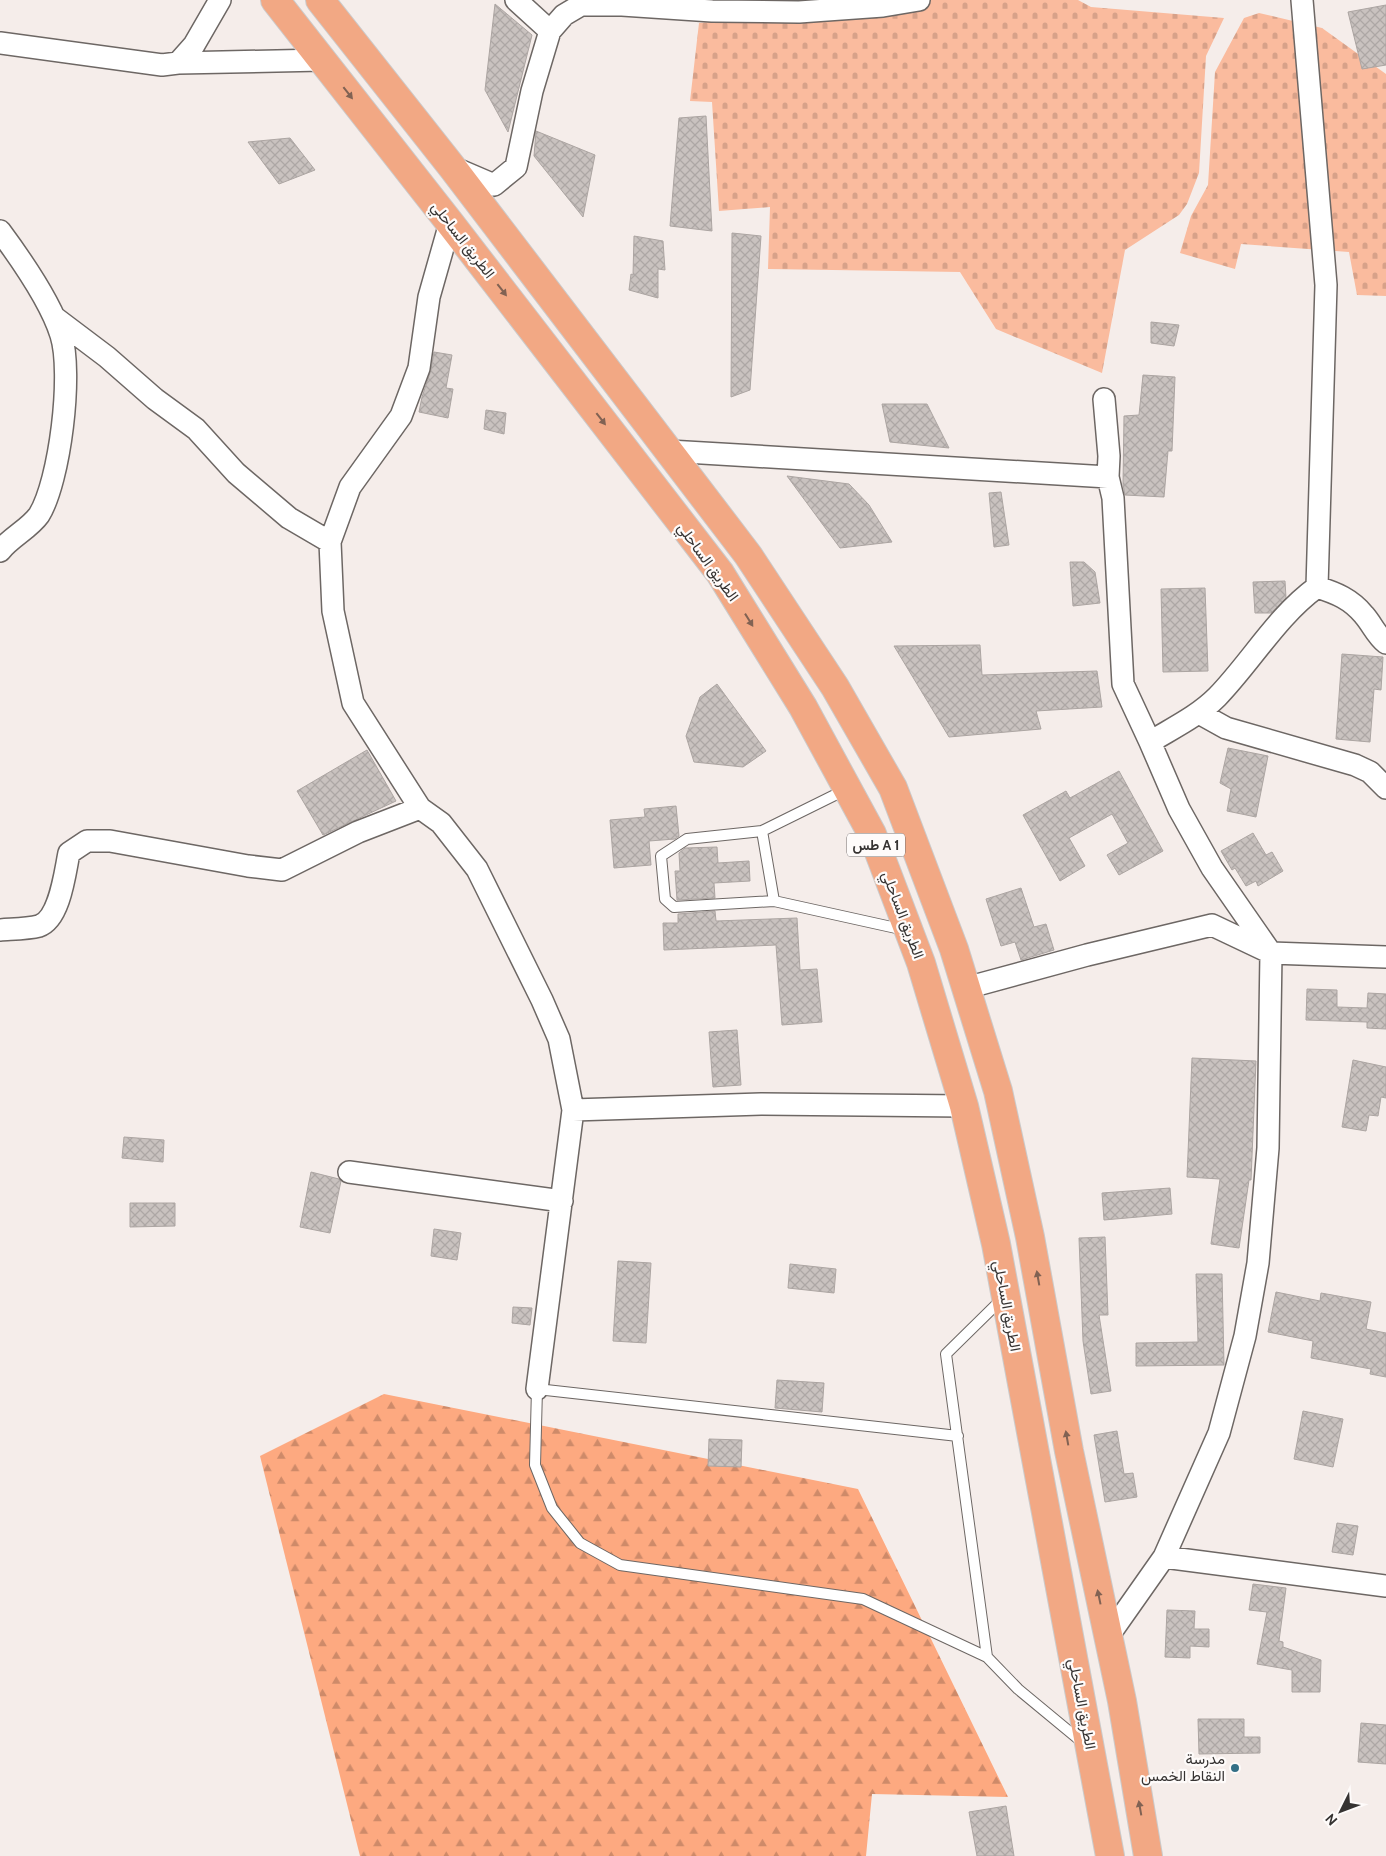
<svg xmlns="http://www.w3.org/2000/svg" width="1386" height="1856" font-family="Cabin,Vazirmatn,sans-serif">
<style>
.forest{fill:url(#forest-firs)}
.cemetery{fill:url(#cemetery-stones)}
.building{fill:url(#building-cross-hatch);stroke:#aca5a2}
.lines{fill:none;stroke-linecap:round;stroke-linejoin:round}
.service-casing{stroke:#6d6764;stroke-width:12}
.minor-casing{stroke:#6d6764;stroke-width:24}
.trunk-casing{stroke:#cbcaca;stroke-width:30}
.service{stroke:#fff;stroke-width:10}
.minor{stroke:#fff;stroke-width:21}
.trunk{stroke:#f2a884;stroke-width:28}
.oneway{fill:#816253}
.poi-dot{fill:#336f86;stroke:#fefbfa;stroke-width:2}
.labels{text-anchor:middle;dominant-baseline:central;stroke-width:4.5;stroke-linejoin:round;paint-order:stroke}
.shield{fill:#fefbfa;stroke:#726f6e;stroke-width:1}
.shield-label{font-size:14px;font-weight:bold;fill:#363332}
.street-label{font-size:15px;fill:#363332;stroke:#fefbfa}
.poi-label{font-size:15px;fill:#363332;stroke:#fefbfa;text-anchor:end}
</style>
<defs>
<pattern id="forest-firs" width="22" height="20" patternUnits="userSpaceOnUse" patternTransform="scale(1.25)"><rect width="22" height="20" fill="#fda980"/><path d="M5 1l3.5 6h-7zM16 11l3.5 6h-7z" fill="#ce8a69"/></pattern>
<pattern id="cemetery-stones" width="16" height="16" patternUnits="userSpaceOnUse" patternTransform="scale(1.25)"><rect width="16" height="16" fill="#fabb9e"/><path d="M2 7V4a2 2 0 0 1 4 0v3zM10 15v-3a2 2 0 0 1 4 0v3z" fill="#d7a189"/></pattern>
<pattern id="building-cross-hatch" width="8" height="8" patternUnits="userSpaceOnUse" patternTransform="scale(1.25)"><rect width="8" height="8" fill="#c9c2bf"/><path d="M0 0l8 8M0 8l8-8" fill="none" stroke="#ada7a5"/></pattern>
</defs>
<rect width="100%" height="100%" fill="#f5edea"/>
<!-- forest -->
<path class="forest" d="M384 1394 858 1489 1008 1797 872 1794 866 1856H360L260 1456Z"/>
<!-- cemetery -->
<path class="cemetery" d="M919 0H1078L1091 7 1224 18 1206 56 1199 173 1187 204 1179 215 1125 250 1102 373 996 329 960 272 768 269 770 207 719 211 712 102 690 101 699 23Z
M1259 13 1322 28 1386 74V296L1357 295 1349 252 1241 244 1235 269 1180 253 1191 216 1208 185 1215 72 1244 18Z"/>
<!-- building -->
<path class="building" d="M495 4 532 35 508 132 485 90Z
M1386 5V65L1362 69 1348 12Z
M706 116 712 231 670 226 679 118Z
M536 131 595 155 583 217 534 156Z
M290 138 315 170 279 184 248 142Z
M732 233 761 236 750 390 731 397Z
M634 236 663 241 665 270 658 269V298L629 290 631 274 633 275Z
M1151 322 1179 325 1174 346 1151 343Z
M434 352 452 355 446 388 453 389 448 418 419 412 422 397 431 370Z
M1143 375 1175 377 1172 451H1168L1164 497 1125 495 1123 484 1124 416 1139 415Z
M882 404H927L949 448 890 442Z
M486 410 506 413 504 434 484 429Z
M787 476 849 484 869 505 892 542 840 548Z
M1001 492 1009 545 994 547 989 493Z
M1070 562H1084L1095 572 1100 603 1073 606Z
M1285 581 1286 598 1271 613H1255L1253 582Z
M1205 588 1208 671 1163 672 1161 589Z
M980 645 982 675 1097 671 1102 707 1036 711 1041 729 949 737 894 646Z
M1342 654 1383 657 1381 690 1374 689 1370 742 1336 739Z
M717 684 766 751 743 767 694 762 686 736 700 697Z
M1228 748 1268 756 1256 817 1227 811 1231 789 1220 783Z
M367 750 396 801 323 835 297 791Z
M1119 771 1163 851 1119 875 1107 855 1128 843 1112 814 1069 838 1085 866 1060 881 1023 815 1066 791 1070 798Z
M676 806 679 836 675 839 649 841 651 865 614 868 610 820 645 817 644 809Z
M1253 833 1266 855 1272 852 1283 871 1258 886 1256 881 1246 886 1235 868 1232 870 1221 851Z
M717 847 718 863 749 861 750 881 714 883 715 898 677 900 675 871H680L679 853 685 848Z
M1021 888 1034 927 1046 924 1054 950 1021 960 1015 942 1001 946 986 899Z
M715 911 716 921 797 918 800 970 817 969 822 1022 782 1025 776 945 664 950 663 923H678V914Z
M1307 989 1337 990V1007L1367 1008 1368 993 1386 994V1029L1367 1028V1022L1306 1020Z
M737 1030 741 1085 713 1087 709 1032Z
M1192 1058 1256 1061 1251 1180H1249L1239 1248 1211 1244 1220 1179 1187 1177Z
M1353 1060 1386 1067V1098L1381 1097 1378 1116 1369 1115 1366 1131 1342 1127Z
M124 1137 164 1140 163 1162 122 1158Z
M311 1172 339 1179 341 1181 330 1233 300 1227Z
M1170 1188 1172 1214 1104 1220 1102 1193Z
M130 1203H175V1226L130 1227Z
M434 1229 461 1233 457 1260 431 1256Z
M1105 1237 1108 1315H1099L1111 1391 1091 1394 1083 1341 1079 1238Z
M618 1261 651 1263 646 1343 613 1341Z
M790 1264 836 1269 834 1293 788 1288Z
M1196 1274H1222L1224 1365 1136 1366V1343L1198 1342Z
M1276 1292 1320 1301 1321 1293 1371 1302 1366 1329 1386 1333V1377L1370 1374 1371 1369 1311 1358 1313 1341 1268 1332Z
M513 1307 532 1308 530 1325 512 1323Z
M777 1380 824 1383 822 1412 775 1408Z
M1303 1411 1343 1419 1333 1467 1294 1459Z
M1117 1431 1124 1474 1133 1473 1137 1497 1105 1502 1094 1435Z
M709 1439 742 1440 741 1467 708 1466Z
M1337 1523 1358 1526 1353 1555 1332 1552Z
M1253 1584 1286 1588 1279 1641 1283 1642V1647L1321 1660 1320 1692H1292V1670L1257 1664 1267 1612 1249 1610Z
M1167 1610 1195 1611 1194 1629H1209V1647L1190 1646V1658L1165 1657Z
M1198 1719H1244V1737H1260V1753L1199 1754Z
M1361 1723 1386 1725V1764L1358 1762Z
M1006 1806 1014 1856H977L969 1812Z"/>
<g class="lines">
<!-- service casing -->
<g class="service-casing">
<path id="service" d="M847 789 762 831 774 901 905 930
M762 831 687 839 661 856 665 899 674 907 774 901
M1004 1297 946 1354 987 1657 1018 1689 1082 1742
M958 1436 537 1389 535 1465 552 1508 580 1543 620 1565 863 1599 987 1657"/>
</g>
<!-- minor casing -->
<g class="minor-casing">
<path id="minor" d="M516 0 550 31
M1302 0 1326 285 1317 587
M0 43 162 65 178 63 194 45 220 0
M178 63 322 60
M452 167 494 185 516 167 532 91 550 31 564 15 581 5H622L712 11 799 12 883 6 919 0
M450 223 429 297 419 368 401 416 350 487 330 542 333 611 353 703 420 808 441 823 477 869 542 1000 559 1039 573 1110 537 1389
M0 231C20 258 51 303 61 335 73 373 60 481 39 515 29 529 11 537 0 551
M54 317 107 357 155 399 196 429 236 473 289 518 330 542
M669 451 1108 477 1109 456 1104 399
M1108 477 1113 498 1123 684 1150 742C1173 728 1198 716 1217 697 1251 662 1277 616 1317 587 1336 593 1351 599 1364 615 1372 624 1376 635 1386 643
M1199 713 1226 728 1355 765 1370 772 1386 788
M0 930C12 929 27 929 39 926 60 919 65 872 69 853L87 841H110L248 866 282 870 358 832 420 808
M966 988 1087 955 1212 925 1271 953 1212 868 1179 809 1150 742
M573 1110 761 1104 964 1106
M349 1172 562 1201
M1164 1557 1219 1433 1245 1336 1258 1263 1268 1148 1271 953 1386 957
M1107 1638 1164 1557 1386 1586"/>
</g>
<!-- trunk casing -->
<g class="trunk-casing">
<path id="trunk" d="M275 0 450 223 720 573 803 707 872 834 921 963 964 1106 996 1244 1110 1856
M320 0 452 167 748 555 835 687 893 788 954 949 998 1091 1030 1237 1069 1451 1122 1701 1148 1856"/>
</g>
<!-- service -->
<use href="#service" class="service"/>
<!-- minor -->
<use href="#minor" class="minor"/>
<!-- trunk -->
<use href="#trunk" class="trunk"/>
</g>
<!-- one-way arrows -->
<defs><path id="oneway-solid" d="M-6-.8H1V-3.2L6.5 0L1 3.2V.8H-6Z" transform="scale(1.25)"/></defs>
<g class="oneway">
<use href="#oneway-solid" transform="translate(348 93) rotate(52)"/>
<use href="#oneway-solid" transform="translate(502 290) rotate(52)"/>
<use href="#oneway-solid" transform="translate(601 419) rotate(52)"/>
<use href="#oneway-solid" transform="translate(749 620) rotate(58)"/>
<use href="#oneway-solid" transform="translate(1038 1278) rotate(-100)"/>
<use href="#oneway-solid" transform="translate(1067 1438) rotate(-100)"/>
<use href="#oneway-solid" transform="translate(1099 1597) rotate(-102)"/>
<use href="#oneway-solid" transform="translate(1140 1808) rotate(-100)"/>
</g>
<!-- markers -->
<circle class="poi-dot" cx="1235" cy="1768" r="5"/>
<g class="labels">
<!-- shield labels -->
<rect class="shield" x="847" y="833.5" width="58" height="23" rx="4"/>
<g class="shield-label">
<text x="876" y="845">طس A 1</text>
</g>
<!-- street labels -->
<g class="street-label">
<text transform="translate(463 240) rotate(52)">الطريق الساحلي</text>
<text transform="translate(708 562) rotate(54)">الطريق الساحلي</text>
<text transform="translate(903 915) rotate(69)">الطريق الساحلي</text>
<text transform="translate(1007 1306) rotate(79)">الطريق الساحلي</text>
<text transform="translate(1082 1704) rotate(79)">الطريق الساحلي</text>
</g>
<!-- poi labels -->
<g class="poi-label">
<text x="1225" y="1759">مدرسة<tspan x="1225" dy="17">النقاط الخمس</tspan></text>
</g>
</g>
<!-- north arrow -->
<g transform="translate(1341 1811) rotate(228)" stroke="#fefbfa" stroke-width="4" paint-order="stroke">
<path d="M0-4L9 19L0 12L-9 19Z" fill="#363332"/>
<text y="-8" font-size="14" font-weight="bold" text-anchor="middle" fill="#363332">N</text>
</g>
</svg>
